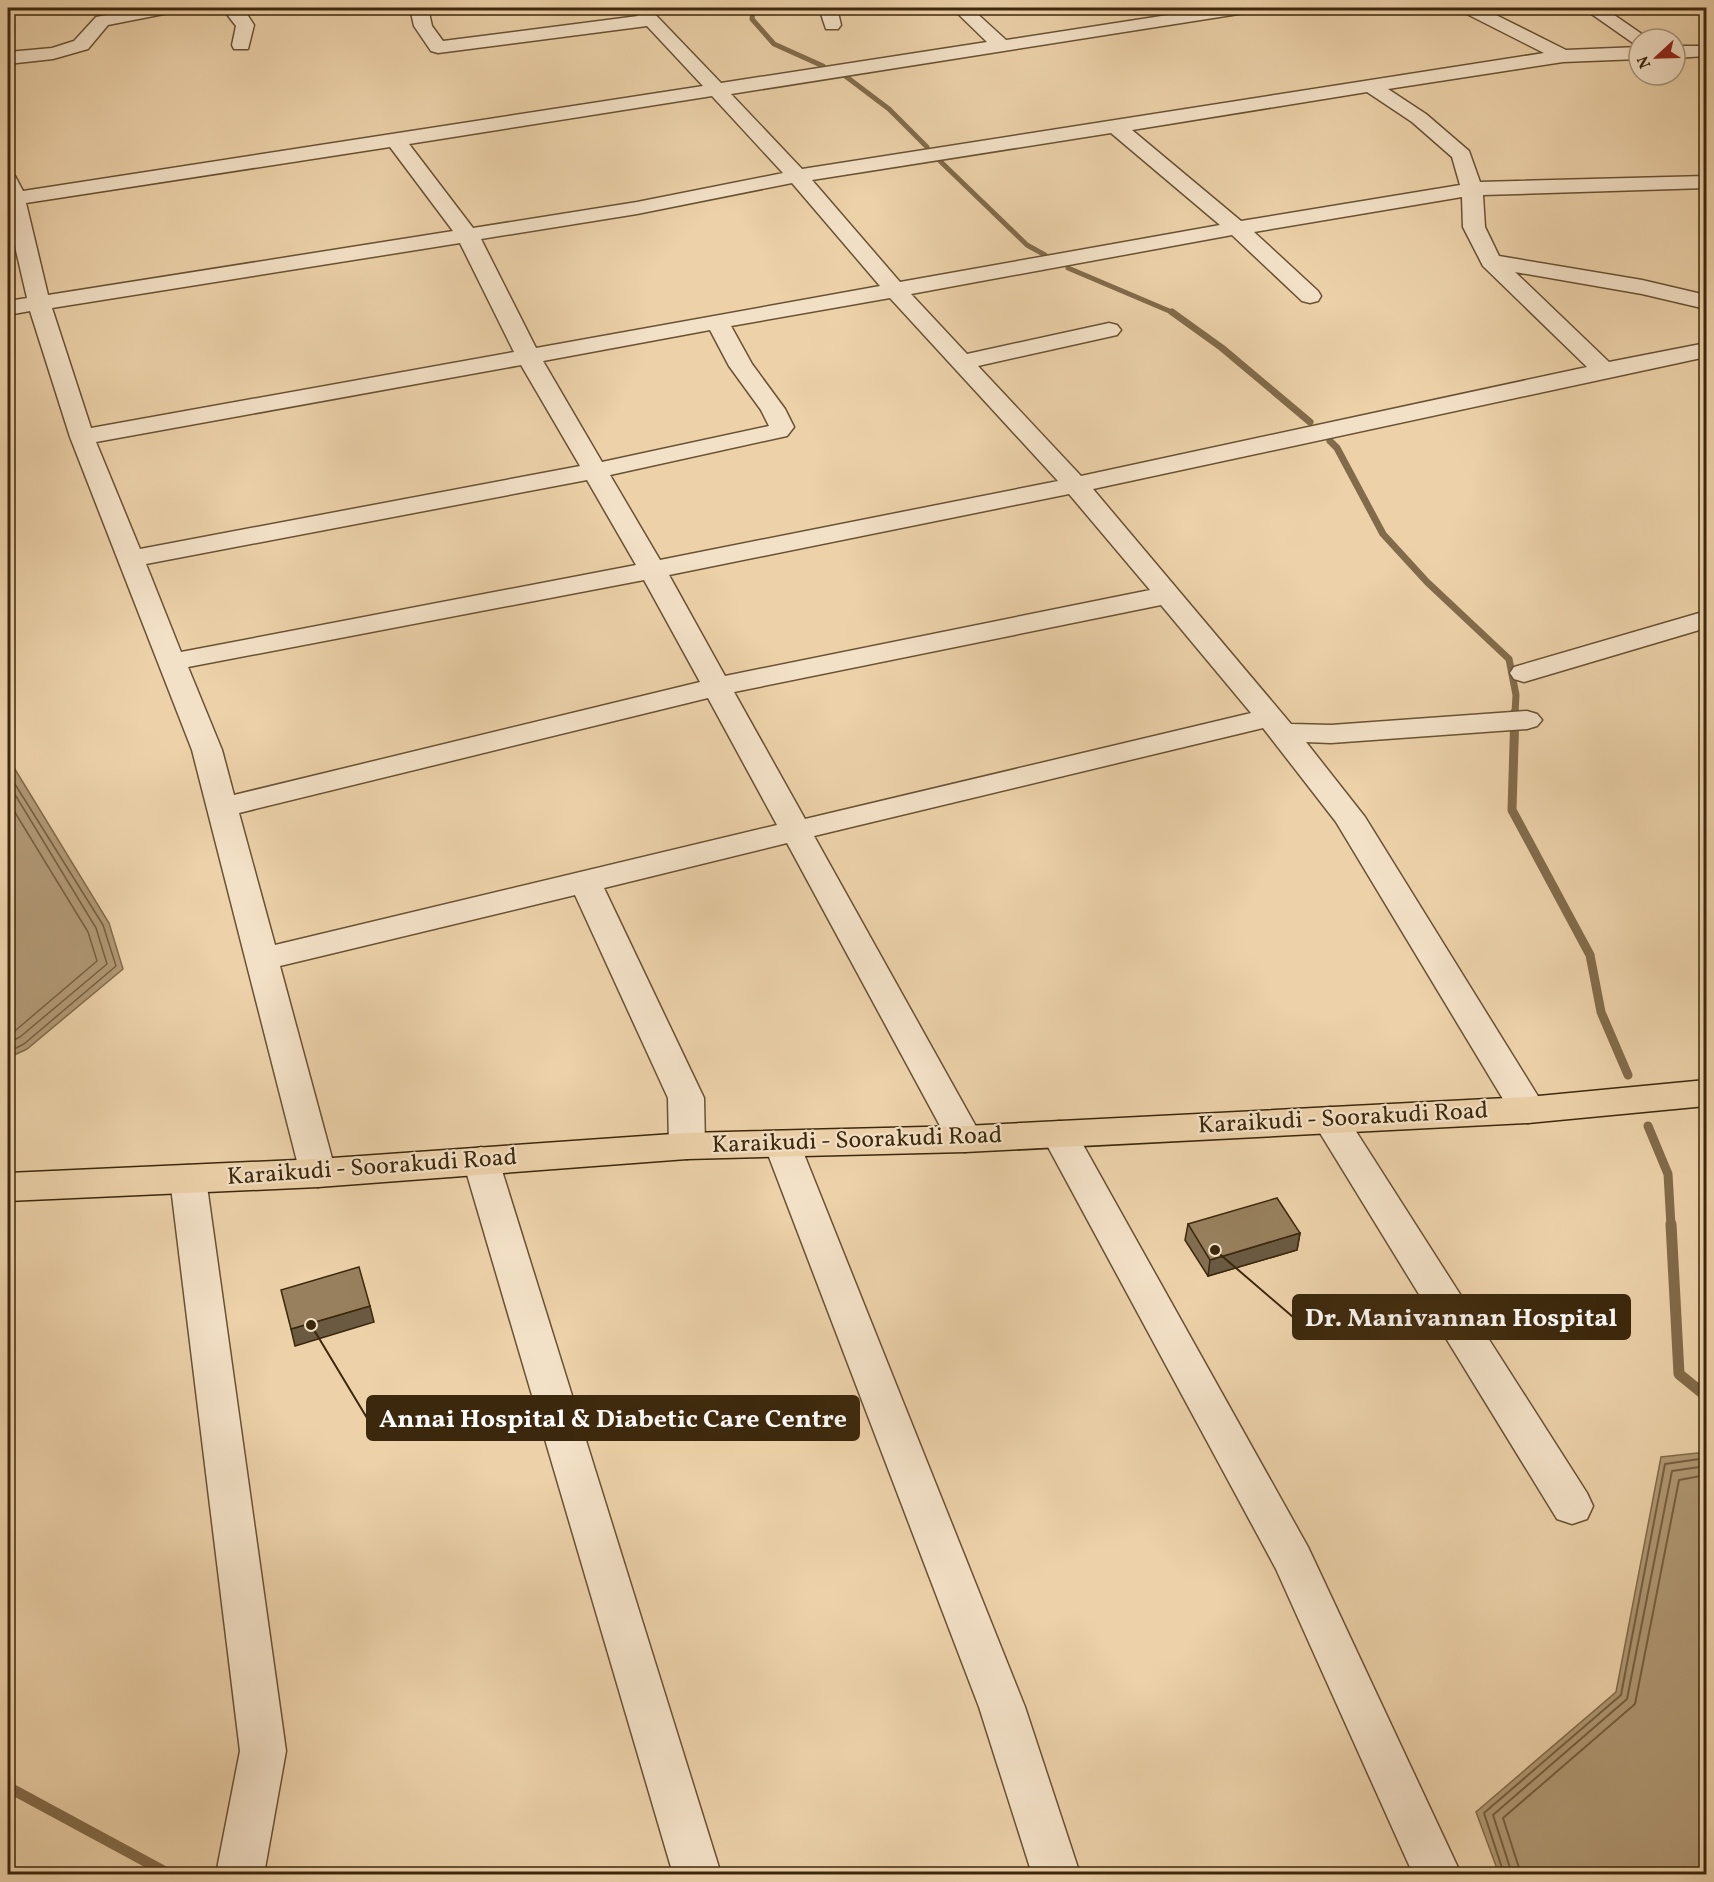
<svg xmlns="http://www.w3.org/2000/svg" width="1714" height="1882" font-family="Vollkorn,serif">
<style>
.water{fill:#b09874;stroke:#826b4a;stroke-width:1.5}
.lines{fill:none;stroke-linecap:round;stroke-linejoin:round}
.shore-far1{stroke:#766040;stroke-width:1.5}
.shore{stroke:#766040;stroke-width:2}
.stream-far3{stroke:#826b4a;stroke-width:5}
.stream-far2{stroke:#826b4a;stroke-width:7}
.stream-far1{stroke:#826b4a;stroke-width:9}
.stream{stroke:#826b4a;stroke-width:11}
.minor-casing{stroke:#685233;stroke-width:3}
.major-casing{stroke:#3c280c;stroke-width:3}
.minor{fill:#f3e1c7;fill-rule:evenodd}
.major{fill:#ecd1a9;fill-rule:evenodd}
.wall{fill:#836e51;stroke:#3c280c;stroke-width:1.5}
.shaded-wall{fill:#6a5a42;stroke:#3c280c;stroke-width:1.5}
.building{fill:#98805e;stroke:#3c280c;stroke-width:1.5}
.labels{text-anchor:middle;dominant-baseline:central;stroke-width:4.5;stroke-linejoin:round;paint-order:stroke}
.street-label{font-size:24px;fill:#3c280c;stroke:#f3e1c7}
.leader{fill:none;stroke:#3c280c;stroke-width:2}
.callout-dot{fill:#3c280c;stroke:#f3e1c7;stroke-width:2}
.callout{fill:#3c280c;stroke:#3c280c;stroke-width:2}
.callout-label{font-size:26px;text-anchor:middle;font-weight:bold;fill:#fff}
</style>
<rect width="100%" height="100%" fill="#ecd1a9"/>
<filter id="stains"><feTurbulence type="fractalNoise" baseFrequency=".00333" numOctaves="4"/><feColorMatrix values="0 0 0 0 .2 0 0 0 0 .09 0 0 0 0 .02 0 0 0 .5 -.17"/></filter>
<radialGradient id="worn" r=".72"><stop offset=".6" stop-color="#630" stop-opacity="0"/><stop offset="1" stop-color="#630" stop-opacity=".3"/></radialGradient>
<!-- water -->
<path class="water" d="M13 766 109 923 123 969 27 1049 8 1058V768Z
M1706 1452V1874H1499L1476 1812 1616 1692 1661 1457Z"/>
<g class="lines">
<!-- shore-far1 -->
<path class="shore-far1" d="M8 773 103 925 116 966 24 1044 8 1052
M8 783 96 928 107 964 20 1037 8 1043
M8 801 88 932 97 961 16 1030 8 1033"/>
<!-- shore -->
<path class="shore" d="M1504 1874 1484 1813 1621 1695 1665 1464 1706 1458
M1512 1874 1493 1815 1627 1699 1672 1471 1706 1466
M1521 1874 1503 1818 1635 1704 1679 1480 1706 1475"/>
<!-- stream-far3 -->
<path class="stream-far3" d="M753 8 752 19 774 44 823 66
M844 75 889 109 927 147
M940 161 1027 245 1045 255
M1068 268 1174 313"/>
<!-- stream-far2 -->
<path class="stream-far2" d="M1172 312 1222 348 1310 422
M1330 441 1337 448 1383 534 1427 582 1509 659 1516 695 1515 713"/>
<!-- stream-far1 -->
<path class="stream-far1" d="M1515 712 1512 810 1590 955 1601 1012 1628 1075
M1648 1126 1668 1174 1671 1226"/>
<!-- stream -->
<path class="stream" d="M1671 1224 1679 1374 1706 1396
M8 1787 169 1874"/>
<!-- minor casing -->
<g class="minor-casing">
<path id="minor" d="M143 8H177L174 12 108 25 88 49 53 59 8 64V52L52 48 74 41 96 17Z
M225 8H243L254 25 248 49H234L232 45 236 26 226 13Z
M410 8H428L432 26 443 41 638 16 631 8H649L721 83 987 42 952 8H971L1006 40 1213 8H1254L1251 12 1245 13 731 94 802 169 1544 53 1463 12 1460 8H1482L1566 50 1639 47V59L1563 62 1388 89 1426 114 1469 151 1480 182 1706 176V188L1483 195 1485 227 1499 256 1642 280 1706 295V309L1642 294 1515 272 1609 362 1706 343V357L1093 489 1291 724 1331 725 1527 711 1537 714 1542 720 1537 726 1527 729 1331 743 1306 742 1365 817 1541 1101 1546 1110 1541 1119 1528 1123 1515 1119 1336 822 1263 728 814 836 983 1139 978 1148 965 1152 952 1148 787 843 604 888 704 1098 705 1146 700 1155 687 1159 674 1155 669 1146 668 1098 575 895 280 966 336 1173 331 1183 318 1187 305 1183 300 1173 192 750 70 437 30 311 8 315V301L27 298 8 216V174L15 176 23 191 703 86 647 26 438 53 431 51 414 26ZM1367 92 1412 122 1452 157 1460 185 1241 221 1132 130ZM712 96 783 173 637 202 473 228 409 144ZM1111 133 1220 225 900 282 812 180ZM390 147 453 231 48 295 26 203ZM792 183 880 286 536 348 481 239 637 214ZM1462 197 1463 227 1483 266 1587 367 1081 476 978 366 1117 335 1121 330 1117 325 1109 323 967 354 911 294 1232 235 1302 301 1310 303 1318 301 1321 296 1318 291 1254 232ZM460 243 514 352 91 428 52 308ZM890 298 1058 481 660 560 610 475 787 436 794 427 785 409 752 364 731 326ZM710 330 729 366 761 410 769 426 602 462 543 361ZM521 365 580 466 140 549 96 442ZM587 480 636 565 181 652 146 564ZM1069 494 1150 590 725 676 669 575ZM644 580 700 682 234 795 222 750 188 667ZM1161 605 1251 713 805 819 734 692ZM708 698 777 825 275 945 239 813Z
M819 8H837L841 25 838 29H826Z
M1583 8H1604L1649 39H1639V44L1633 43Z
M1675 46H1706V56L1675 58Z
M1706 611V628L1524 682 1514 679 1510 673 1514 667Z
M1330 1107 1343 1111 1587 1493 1593 1506 1587 1519 1572 1524 1557 1519 1312 1120 1317 1111Z
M1059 1121 1072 1125 1308 1547 1461 1874H1413L1276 1569 1041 1134 1046 1125Z
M782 1131 795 1135 800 1144 1025 1707 1080 1874H1032L979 1707 764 1144 769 1135Z
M481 1147 494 1151 499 1161 721 1874H673L463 1161 468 1151Z
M188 1165 201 1169 206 1179 286 1751 264 1874H216L240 1751 170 1179 175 1169Z"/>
</g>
<!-- major casing -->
<g class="major-casing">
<path id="major" d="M1706 1080V1106L1528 1123 965 1152 687 1159 318 1187 8 1201V1173L318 1159 687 1133 965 1126 1528 1097Z"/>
</g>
<!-- minor -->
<use href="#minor" class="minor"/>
<!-- major -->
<use href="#major" class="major"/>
</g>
<!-- wall -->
<path class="wall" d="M1188 1224 1300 1233 1297 1250 1208 1276 1185 1240Z"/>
<!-- shaded-wall -->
<path class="shaded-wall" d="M1300 1233 1297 1250 1208 1276 1210 1260Z
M370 1306 374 1322 295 1346 291 1329Z"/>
<!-- building -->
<path class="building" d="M1277 1198 1300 1233 1210 1260 1188 1224Z
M359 1267 370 1306 291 1329 281 1290Z"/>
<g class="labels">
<!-- street labels -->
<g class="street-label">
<text transform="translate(1343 1119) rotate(-3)">Karaikudi - Soorakudi Road</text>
<text transform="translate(857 1141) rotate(-2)">Karaikudi - Soorakudi Road</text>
<text transform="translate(372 1168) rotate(-4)">Karaikudi - Soorakudi Road</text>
</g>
</g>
<!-- callouts -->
<path class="leader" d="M1215 1250L1293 1317M311 1325L367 1418"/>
<g class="callout-dot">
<circle cx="1215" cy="1250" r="6"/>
<circle cx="311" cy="1325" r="6"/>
</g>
<g class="callout">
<rect x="1293" y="1295" width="337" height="44" rx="6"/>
<rect x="367" y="1396" width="492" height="44" rx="6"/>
</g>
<g class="callout-label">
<text x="1461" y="1326">Dr. Manivannan Hospital</text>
<text x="613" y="1427">Annai Hospital &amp; Diabetic Care Centre</text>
</g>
<!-- margin -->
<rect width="1714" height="1882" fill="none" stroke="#ecd1a9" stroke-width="30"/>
<rect x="9" y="9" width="1696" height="1864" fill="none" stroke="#3c280c" stroke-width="3"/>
<rect x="15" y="15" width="1684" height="1852" fill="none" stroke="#3c280c" stroke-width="1.5"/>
<!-- north arrow -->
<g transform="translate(1657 57) rotate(248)"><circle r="28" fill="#f3e1c7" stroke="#aa977c" stroke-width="1.5"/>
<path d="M0-4.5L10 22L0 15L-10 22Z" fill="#8f2418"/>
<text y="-9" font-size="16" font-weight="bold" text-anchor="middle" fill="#3c280c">N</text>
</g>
<rect width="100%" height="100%" filter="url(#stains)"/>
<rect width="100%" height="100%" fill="url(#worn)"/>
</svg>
